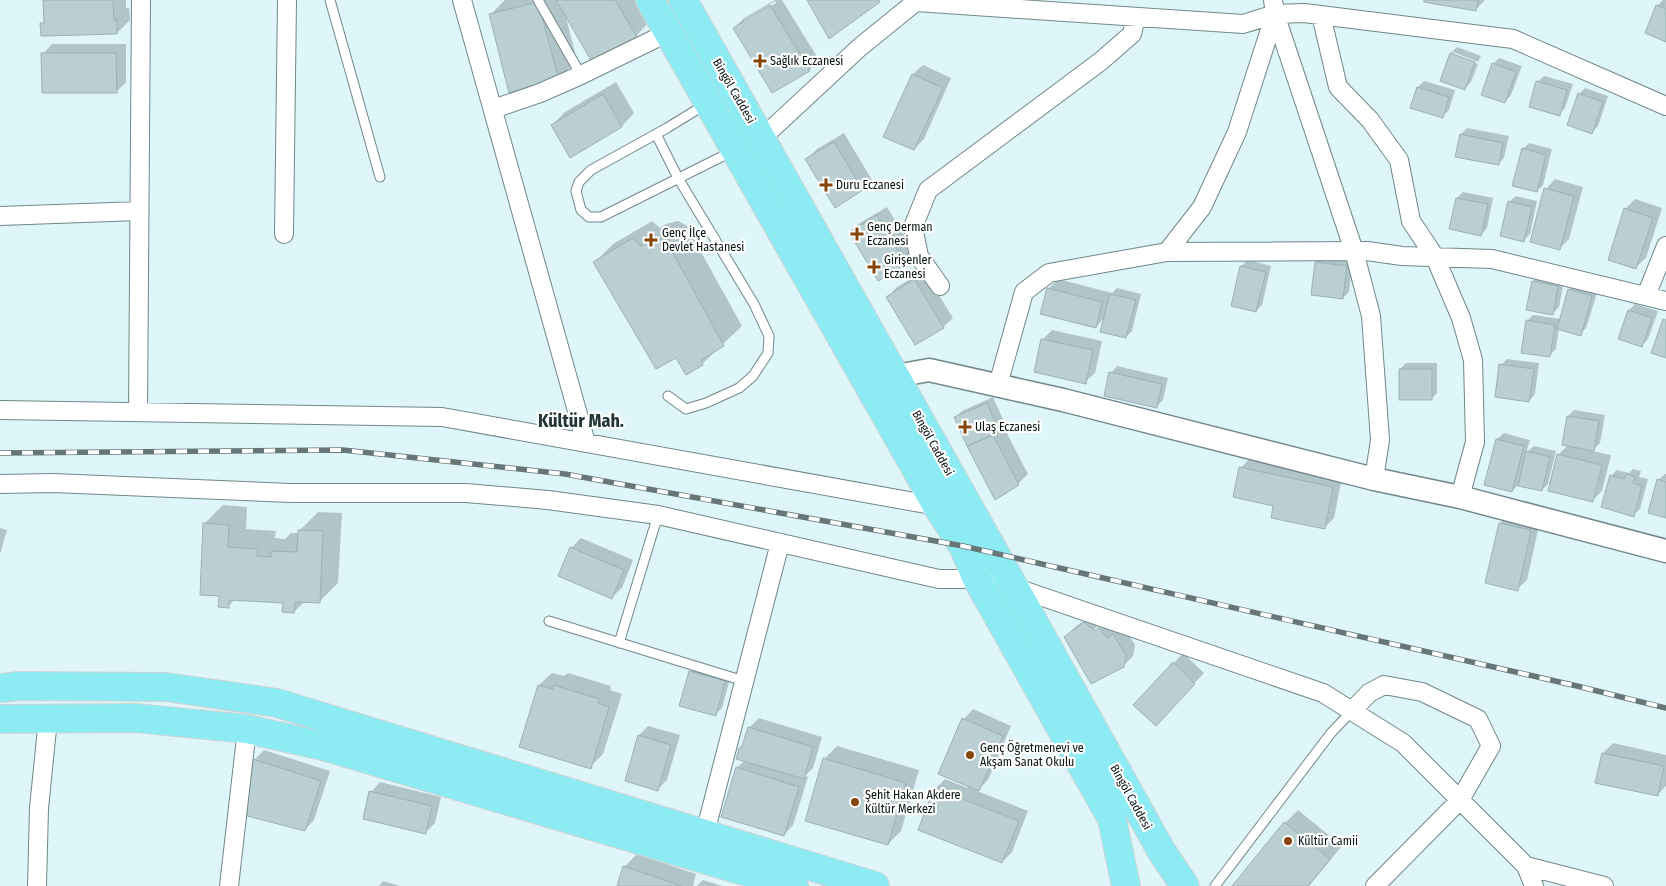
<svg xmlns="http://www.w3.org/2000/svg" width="1666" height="886" font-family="'Fira Sans Condensed',sans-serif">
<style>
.shadow{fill:#0003;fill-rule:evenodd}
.building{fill:#b9cfd2;stroke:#9bb2b4}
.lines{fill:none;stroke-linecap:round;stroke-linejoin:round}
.service-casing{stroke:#718789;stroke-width:11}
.minor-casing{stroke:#718789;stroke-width:20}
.tertiary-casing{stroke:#718789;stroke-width:25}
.primary-casing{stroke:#d3d4d4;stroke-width:30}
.service{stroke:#fff;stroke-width:9}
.minor{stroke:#fff;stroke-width:18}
.tertiary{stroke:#fff;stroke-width:22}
.primary{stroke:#8debf4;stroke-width:28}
.rail-casing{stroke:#677778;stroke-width:5.5}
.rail{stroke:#fefefe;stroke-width:4;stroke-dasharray:11;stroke-linecap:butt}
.poi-dot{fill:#84440a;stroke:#fefefe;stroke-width:2}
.labels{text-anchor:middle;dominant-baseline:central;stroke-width:4.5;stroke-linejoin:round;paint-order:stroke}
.poi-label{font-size:12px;fill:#081011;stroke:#fefefe;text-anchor:start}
.street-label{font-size:12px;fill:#081011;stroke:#fefefe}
.district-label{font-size:18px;font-weight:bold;fill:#213436;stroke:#fefefe}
</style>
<rect width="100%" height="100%" fill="#def6f9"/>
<!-- shadow -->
<path class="shadow" d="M45 0H126V8H129L130 20 117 33 42 24 45 20Z
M505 0H644L654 17 636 36 565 13 577 61 558 79 490 15Z
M775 0H782L819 60 809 70 734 28 744 18ZM775 1 776 3 744 22V20Z
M1426 0H1485L1476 9Z
M1663 0H1666V40L1657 6Z
M52 44H126V82L116 92 43 54Z
M1457 47 1481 56 1478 62 1453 52V55L1478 64 1471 82 1465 88 1451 53Z
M1499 58 1522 66 1511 95 1505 102 1493 64Z
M923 65 951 78 924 139 914 149 885 136 913 74Z
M1544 76 1573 84 1565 108 1559 114 1537 82Z
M1424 81 1455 90 1449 110 1442 117 1412 107 1418 87Z
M616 82 634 113 622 126 570 156 552 125 565 112Z
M1585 88 1608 96 1598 126 1592 132 1579 94Z
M1467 128 1509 136 1504 158 1498 164 1461 134Z
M844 133 872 180 863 189 807 159 817 149Z
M1529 143 1552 149 1543 185 1537 191 1523 149Z
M1555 179 1583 187 1569 239 1559 249 1546 189Z
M1463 192 1493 198 1487 228 1481 235 1451 228 1457 198Z
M1516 196 1537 201 1530 234 1523 241 1509 202Z
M1635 199 1662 208 1646 258 1636 267 1625 209Z
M887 207 915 253 906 263 879 279 850 232 860 223Z
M652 221 660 228 666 224 678 221 686 225 742 326 702 364 594 263 613 244Z
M1322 256 1353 260 1349 292 1343 298 1316 262Z
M1248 260 1271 266 1262 305 1256 311 1241 266Z
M924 271 953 318 943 327 888 297 897 287Z
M1539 275 1564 280 1559 307 1553 313 1533 281Z
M1058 279 1112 293 1117 288 1141 294 1132 331 1126 337 1105 317 1096 327 1048 289Z
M1576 284 1598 290 1586 328 1580 334 1559 328 1556 349 1549 356 1527 321 1533 315 1561 319 1569 290Z
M1635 304 1658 311 1648 339 1642 345 1620 338 1629 310Z
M1052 330 1102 341 1095 373 1085 382 1042 340Z
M1507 359 1539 363 1535 394 1529 401 1501 365Z
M1406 363H1437V393L1431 399 1400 369Z
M1117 366 1168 378 1163 400 1156 407 1111 373Z
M993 397 1005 424 1003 426 1028 474 1018 484 995 499 956 417 962 411Z
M1574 410 1605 415 1600 443 1592 451 1611 455 1602 491 1592 501 1558 455 1568 445V416Z
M1504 433 1530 440 1526 453 1534 446 1556 451 1548 484 1542 490 1518 485 1512 491 1486 484 1497 439Z
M1250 458 1342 478 1334 518 1324 528 1275 505 1241 468Z
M1633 469 1641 471 1639 477 1648 479 1640 509 1633 515 1611 476 1617 470 1629 473Z
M1665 474H1666V517L1658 480Z
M223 505 247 507 246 529 276 531 275 538 285 539 291 533H299V531L318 512 342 513 338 583 319 602 305 601 294 612 284 602 236 599 228 606 220 595 204 524Z
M1509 514 1540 521 1527 580 1517 589 1500 523Z
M0 528 7 530 0 554Z
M581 538 633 560 622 588 612 597 571 548Z
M1095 613 1103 621 1094 630 1096 632 1110 618 1123 626 1135 645 1133 656 1123 666 1065 637 1075 627Z
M1183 653 1204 673 1165 715 1174 663Z
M696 666 731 675 722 708 716 714 690 672Z
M552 673 564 676 568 673 611 686 610 690 622 694 603 754 590 767 539 685Z
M973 709 1011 726 988 780 977 791 1028 811 1012 852 1002 862 935 789 945 779 968 788 964 719Z
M759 718 822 737 813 768 805 776 808 777 793 825 784 835 737 768 745 760 744 745 749 728Z
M648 726 680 735 667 780 658 789 639 735Z
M1613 743 1666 755V786L1657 795 1603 753Z
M837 746 919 770 901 831 888 844 824 759Z
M264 750 330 771 314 820 305 830 254 760Z
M380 782 441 797 435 823 425 833 371 792Z
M1298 810 1342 846 1309 886H1233L1285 823Z
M637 854 696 874 693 886H618L624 867Z
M703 880 722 886H697Z
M383 881 400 886H379Z"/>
<!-- building -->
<path class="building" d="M43 0H113L114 20H117V34L41 36 40 23H44Z
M556 0H615L637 37 592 62Z
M807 0H879L880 2 829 39Z
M1424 0H1478L1476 11 1424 2Z
M538 2 559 80 509 93 489 14Z
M770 5 810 71 772 93 733 28Z
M1656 5 1666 9V42L1645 33Z
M41 53H116L117 93H42Z
M1450 53 1475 62 1465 90 1440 81Z
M1492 63 1516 72 1505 103 1481 95Z
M912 74 943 88 914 150 883 137Z
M1536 81 1567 90 1560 116 1529 107Z
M1417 87 1449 97 1443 118 1410 108Z
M1578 93 1603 102 1592 134 1567 125Z
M603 94 622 127 570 158 551 125Z
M1460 134 1503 143 1499 165 1455 157Z
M834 142 863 190 835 208 805 159Z
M1522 148 1546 155 1537 192 1512 186Z
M1544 188 1574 196 1560 250 1530 242Z
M1456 198 1488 204 1481 236 1449 229Z
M1508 201 1532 207 1524 242 1500 236Z
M1624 208 1653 218 1636 269 1608 260Z
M877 215 906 264 878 281 849 232Z
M633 238 641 246 646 242 659 239 668 244 724 346 701 360 703 365 686 375 676 358 656 369 593 262Z
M1315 262 1347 266 1343 299 1311 295Z
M1240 266 1266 272 1256 312 1231 306Z
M914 279 944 328 915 345 886 297Z
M1532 281 1558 286 1553 315 1526 310Z
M1047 288 1102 302 1096 328 1040 314Z
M1568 289 1592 296 1581 336 1557 329Z
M1110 294 1136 300 1126 338 1100 332Z
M1628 310 1652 318 1642 347 1618 339Z
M1663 319 1666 320V358L1651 353Z
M1526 320 1555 325 1550 357 1521 353Z
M1041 339 1093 350 1086 384 1034 372Z
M1499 364 1534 369 1529 402 1495 397Z
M1399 369H1432V400H1399Z
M1109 372 1162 384 1157 408 1104 396Z
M987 403 999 432 967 446 954 417Z
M1567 416 1599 421 1594 451 1562 445Z
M993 435 1019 485 995 500 967 446Z
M1496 439 1524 446 1512 492 1484 485Z
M1526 451 1550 457 1542 491 1518 486Z
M1557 454 1602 465 1593 502 1548 491Z
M1239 467 1333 487 1325 529 1271 518 1273 506 1233 497Z
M1626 474 1635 477 1633 483 1642 486 1634 517 1601 507 1610 475 1624 479Z
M1657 479 1666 482V518L1648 513Z
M203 523 229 525 228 547 258 549 257 556 271 557V551L297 552 298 530 323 531 320 603 295 602 294 613 282 612 283 603 229 600V608L218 607 219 596 200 595Z
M1499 523 1531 530 1518 591 1485 583Z
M570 547 624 570 612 599 558 576Z
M1084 622 1095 631 1099 627 1107 638 1113 634 1126 655 1124 667 1091 684 1064 637Z
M1173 662 1195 684 1156 726 1133 705Z
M689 671 725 681 716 716 679 706Z
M538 685 553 689 554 685 599 699 598 703 609 707 591 769 519 747Z
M962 718 1003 736 979 791 938 774Z
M748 727 813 747 804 779 736 759 739 748 742 746Z
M638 735 671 745 658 791 625 781Z
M1602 753 1664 766 1658 796 1595 783Z
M823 758 906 783 888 845 805 821Z
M253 759 321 781 305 831 247 816V778Z
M736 767 799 787 784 836 721 817Z
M934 788 1019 821 1002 863 918 830Z
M369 791 432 806 426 834 363 819Z
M1284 822 1330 859 1308 886H1232Z
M623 866 682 886H617Z"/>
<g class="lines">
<!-- service casing -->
<g class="service-casing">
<path id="service" d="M330 0 380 177
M538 0 581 75
M706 104 667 128 591 170 579 182 576 191 581 210 589 217H601L733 151
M656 134 678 178 754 304 769 336 768 353 753 376 739 388 706 403 686 409 668 396
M549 621 744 681
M619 643 658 515
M1215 886 1331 733 1352 711"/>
</g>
<!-- minor casing -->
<g class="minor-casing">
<path id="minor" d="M462 0 586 443
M1273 0 1275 14 1354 251 1371 316 1380 440 1374 479
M916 2 1243 24 1275 14 1304 13 1513 39 1666 106
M1321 15 1338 87 1370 120 1399 160 1411 221 1435 257 1461 318 1473 360 1475 442 1460 497
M493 109 540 93 581 75 669 32
M761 139 860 47 918 0
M0 216 139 211
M284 234 287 0
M1167 252 1202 207 1237 132 1275 14
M940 286 919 256 913 227 928 190 1101 61 1132 34 1136 17
M1646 296 1666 246
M998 385 1024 292 1049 273 1167 252 1367 251 1402 256 1492 259 1666 301
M0 410 442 417 937 506
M138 412 141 0
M0 484 53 483 291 493H466L548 500 658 515 939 579H977L986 581
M1011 586 1323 693 1403 743 1526 866 1534 886
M1352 711 1369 693 1384 685 1422 692 1478 719 1491 746 1460 800 1375 886
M705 833 780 543
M1526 866 1604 886
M37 886 39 808 48 719
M229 886 247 729"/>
</g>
<!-- tertiary casing -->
<g class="tertiary-casing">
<path id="tertiary" d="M888 391 896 376 929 370 1063 400 1374 479 1460 497 1666 551"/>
</g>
<!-- primary casing -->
<g class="primary-casing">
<path id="primary" d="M650 0 937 506 963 546 977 579 1112 819 1126 886
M683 0 1014 587 1162 852 1185 886
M0 688 19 686 166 687 277 703 875 886
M0 719 136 718 247 729 323 746 794 886"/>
</g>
<!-- service -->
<use href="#service" class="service"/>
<!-- minor -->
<use href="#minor" class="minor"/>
<!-- tertiary -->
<use href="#tertiary" class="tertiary"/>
<!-- primary -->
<use href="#primary" class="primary"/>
<!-- rail casing -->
<g class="rail-casing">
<path id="rail" d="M0 453 343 450 565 474 963 546 1577 686 1666 708"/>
</g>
<!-- rail -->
<use href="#rail" class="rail"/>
</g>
<!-- markers -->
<g class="poi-dot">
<path d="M757.5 53.5h5v5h5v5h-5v5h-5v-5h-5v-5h5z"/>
<path d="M823.5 177.5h5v5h5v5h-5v5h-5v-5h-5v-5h5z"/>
<path d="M854.5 226.5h5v5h5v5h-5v5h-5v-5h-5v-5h5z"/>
<path d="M648.5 232.5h5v5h5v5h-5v5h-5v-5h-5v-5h5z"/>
<path d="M871.5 259.5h5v5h5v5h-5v5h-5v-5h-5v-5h5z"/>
<path d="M962.5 419.5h5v5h5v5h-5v5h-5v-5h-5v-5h5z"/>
<circle cx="970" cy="755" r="5"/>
<circle cx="855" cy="802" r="5"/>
<circle cx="1288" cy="841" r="5"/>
</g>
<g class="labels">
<!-- poi labels -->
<g class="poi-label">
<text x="770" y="61">Sağlık Eczanesi</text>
<text x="836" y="185">Duru Eczanesi</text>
<text x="867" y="227">Genç Derman<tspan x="867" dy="14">Eczanesi</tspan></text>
<text x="662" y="233">Genç İlçe<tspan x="662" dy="14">Devlet Hastanesi</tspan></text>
<text x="884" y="260">Girişenler<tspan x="884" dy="14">Eczanesi</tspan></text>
<text x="975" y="427">Ulaş Eczanesi</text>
<text x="980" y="748">Genç Öğretmenevi ve<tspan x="980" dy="14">Akşam Sanat Okulu</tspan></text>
<text x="865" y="795">Şehit Hakan Akdere<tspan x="865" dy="14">Kültür Merkezi</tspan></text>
<text x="1298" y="841">Kültür Camii</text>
</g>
<!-- street labels -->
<g class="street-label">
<text transform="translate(734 91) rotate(60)">Bingöl Caddesi</text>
<text transform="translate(933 443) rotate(61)">Bingöl Caddesi</text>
<text transform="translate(1131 797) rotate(61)">Bingöl Caddesi</text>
</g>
<!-- district labels -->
<g class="district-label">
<text x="581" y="421">Kültür Mah.</text>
</g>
</g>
</svg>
